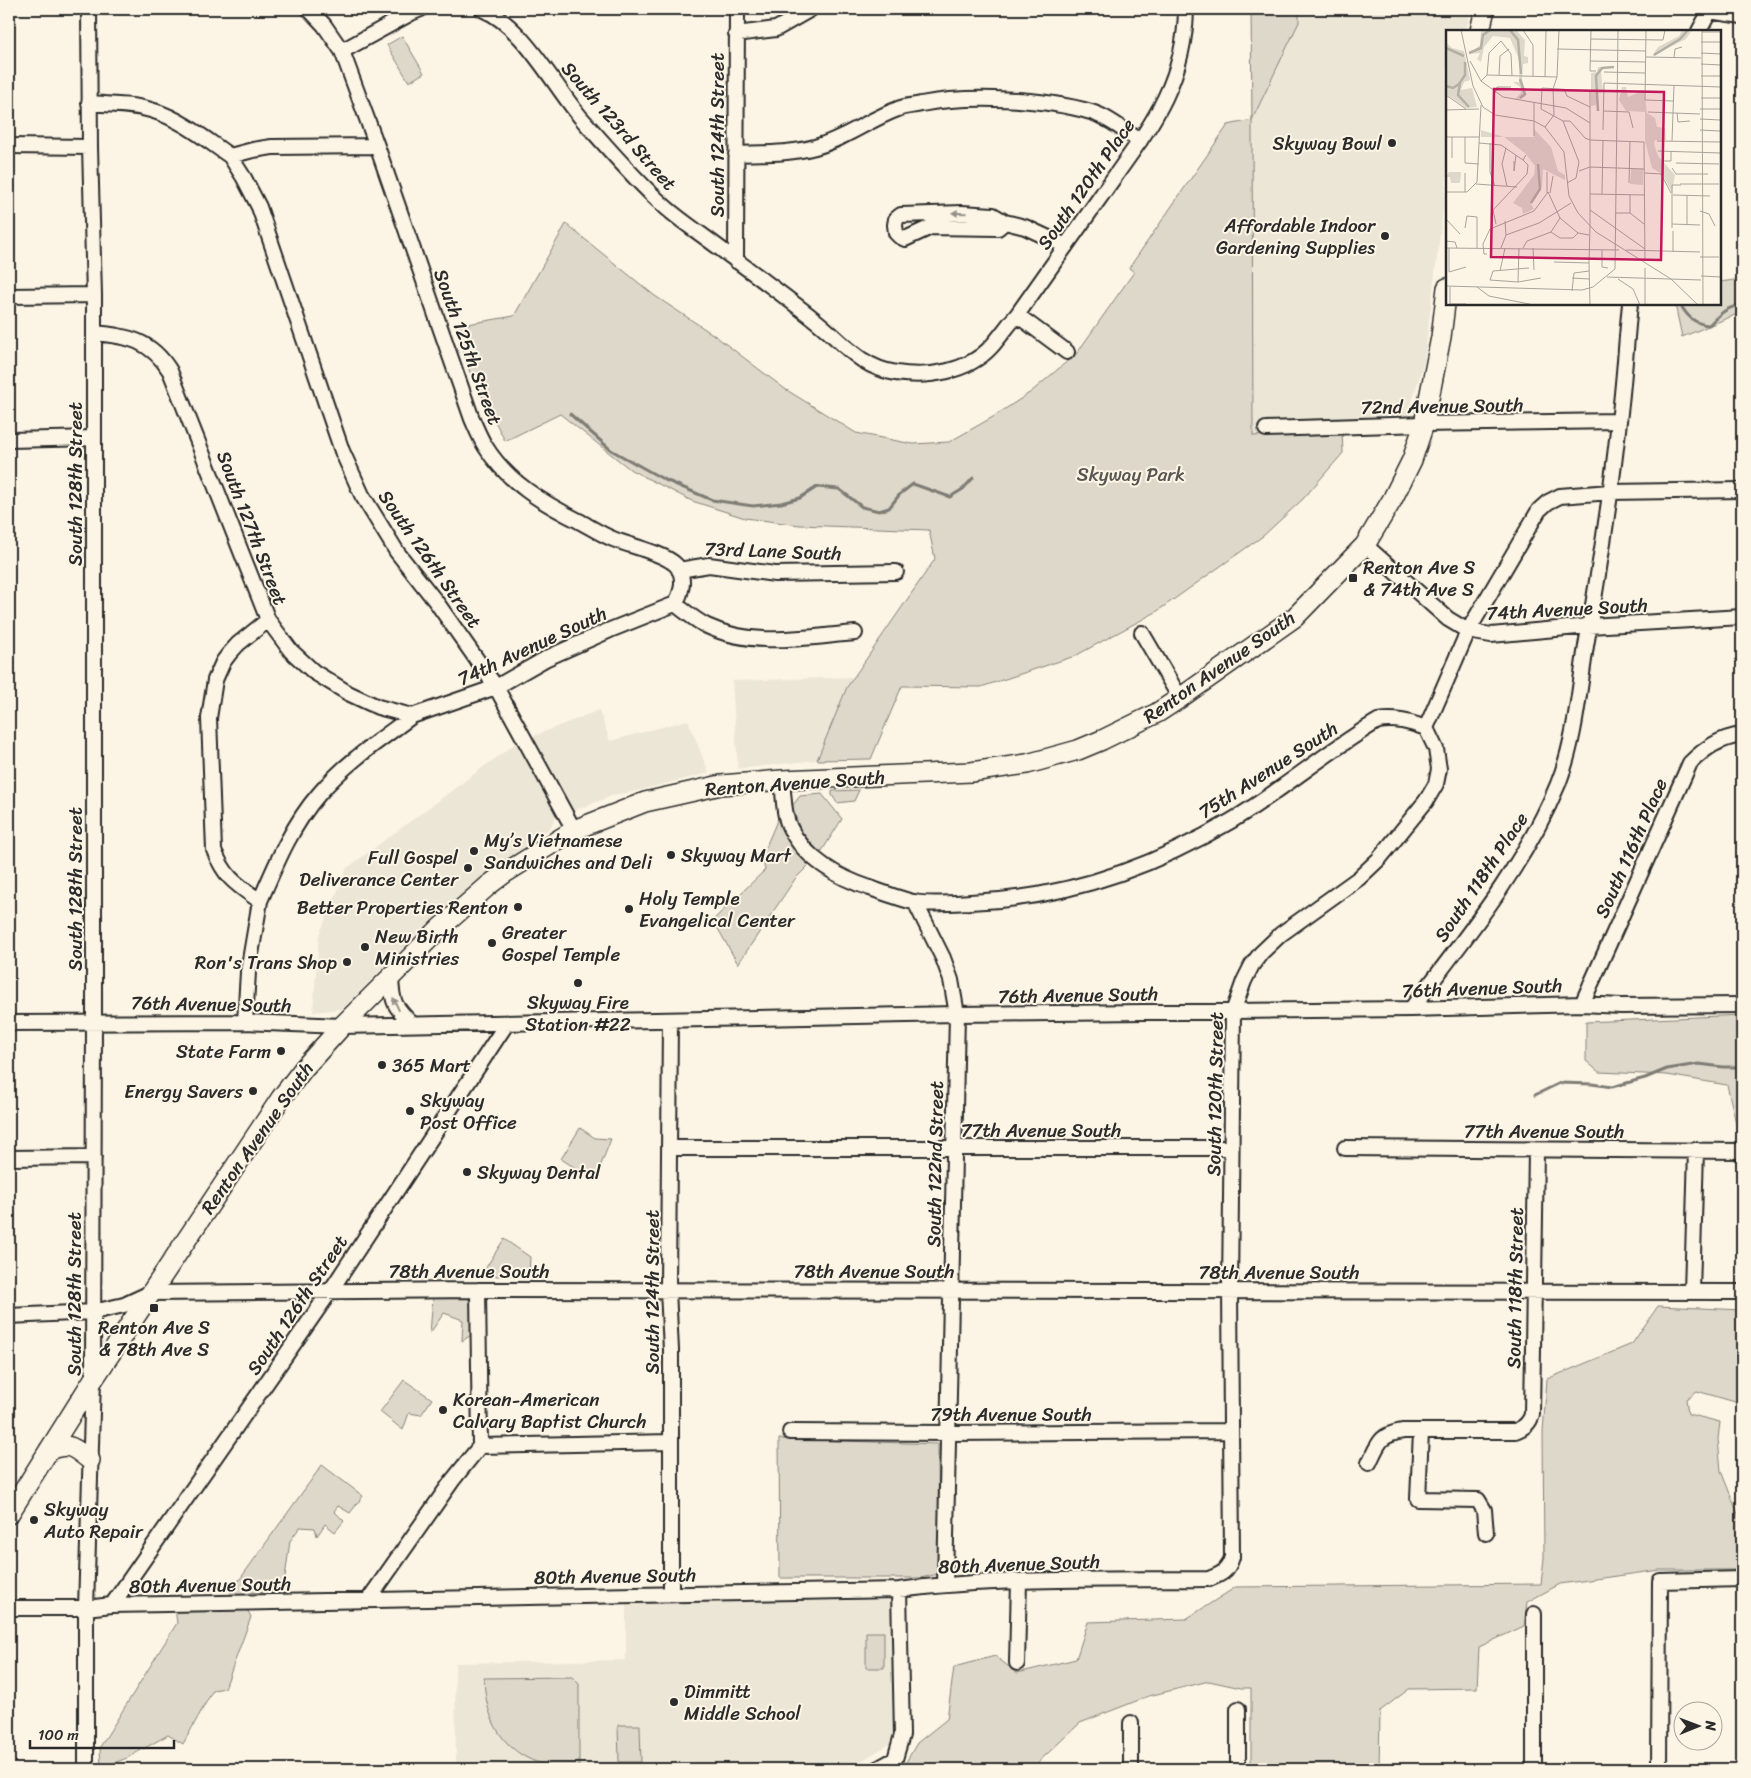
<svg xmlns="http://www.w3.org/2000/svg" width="1751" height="1778" font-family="Sriracha,sans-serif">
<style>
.built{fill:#ece6d7}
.green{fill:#ded8ca;stroke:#84827a}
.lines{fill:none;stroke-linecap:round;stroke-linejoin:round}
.stream{stroke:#7d7b74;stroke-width:3}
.minor-casing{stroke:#2b2b2b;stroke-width:18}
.major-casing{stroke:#2b2b2b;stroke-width:22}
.minor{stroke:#fcf5e5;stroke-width:14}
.major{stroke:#fcf5e5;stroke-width:19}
.oneway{fill:#949088}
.poi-dot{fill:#2b2b2b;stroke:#fcf5e5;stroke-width:2}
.labels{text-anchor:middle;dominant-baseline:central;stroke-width:4;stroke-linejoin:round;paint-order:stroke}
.street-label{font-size:19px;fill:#2b2b2b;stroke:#fcf5e5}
.poi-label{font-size:19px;fill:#2b2b2b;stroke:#fcf5e5;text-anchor:start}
.park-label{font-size:19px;fill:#585653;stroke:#fcf5e5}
.inset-river{fill:none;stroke:#b4b0a5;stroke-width:2.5}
.inset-road{fill:none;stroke:#a8a49b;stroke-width:1}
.view{fill:#c2185b;fill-opacity:0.15;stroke:#c2185b;stroke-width:2.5}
.inset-edge{fill:none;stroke:#2b2b2b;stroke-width:2.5}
</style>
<rect width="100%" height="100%" fill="#fcf5e5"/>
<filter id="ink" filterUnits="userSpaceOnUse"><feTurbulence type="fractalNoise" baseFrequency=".02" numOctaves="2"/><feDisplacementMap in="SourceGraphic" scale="10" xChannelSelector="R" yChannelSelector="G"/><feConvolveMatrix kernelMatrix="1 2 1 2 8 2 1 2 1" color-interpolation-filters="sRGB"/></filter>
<g filter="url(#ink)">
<!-- built -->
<path class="built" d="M1251 9H1471L1466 31H1447V179L1424 361 1404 430 1253 437Z
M853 677 847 687 817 760 738 769 732 681Z
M599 710 610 741 688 720 709 773 628 793 617 794 555 818 551 827 481 880 424 927 342 1009 313 1012 319 935 347 868 516 743Z
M891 1600 893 1742 848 1769H456L455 1663 626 1660V1603Z"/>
<!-- green -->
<path class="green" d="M1251 9H1299V22L1252 120 1253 436 1342 432 1343 453 1303 499 1263 536 1156 612 1075 656 981 687 902 686 871 759 817 760 847 687 935 559 929 530 800 525 745 518 692 501 631 470 560 414 505 441 469 370 456 326 514 316 566 224 655 296 714 335 785 389 856 433 913 444 949 442 993 417 1031 392 1077 353 1134 272 1129 268 1228 125 1252 120Z
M402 36 424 73 409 82 387 45Z
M1742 279V316L1735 315 1682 337 1675 304H1720V282Z
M859 790 854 801 837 803 832 795V791Z
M822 794 842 819 820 854 800 829 792 806 800 796Z
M779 816 791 843 809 865 795 879 738 964 713 920 765 870 762 856Z
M1742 1015V1140H1740L1727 1085 1667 1075 1599 1072 1586 1061V1022Z
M580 1128 595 1138 611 1139 595 1180 561 1159Z
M504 1239 530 1257 529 1274 480 1277Z
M433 1297H467L472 1305 473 1334 462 1341 463 1320 444 1313 430 1333Z
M1658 1306 1742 1310V1404L1697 1391 1686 1399 1688 1414 1720 1422 1718 1439 1721 1471 1742 1524V1570H1660L1560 1584 1527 1602 1524 1626 1479 1647 1477 1688 1409 1689 1380 1711 1379 1769H1251V1688H1241L1209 1681 1149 1696 1080 1723 1031 1769H902L917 1743 947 1719 954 1667 995 1656 1017 1673 1076 1659 1088 1622 1186 1619 1236 1587 1541 1584 1544 1558 1543 1431 1547 1379 1632 1344Z
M404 1380 432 1399 421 1415 409 1413 403 1430 380 1412Z
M779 1439 938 1444 939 1574 920 1578H780Z
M322 1465 363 1496 350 1513 338 1506 334 1511 344 1521 335 1532 325 1524 317 1536 315 1528 300 1527 290 1541 283 1592 230 1593Z
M175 1609H234L248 1611 251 1617 225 1688 213 1690 183 1744 168 1735 127 1758 101 1768 100 1747 177 1623Z
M866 1632H884V1668H866Z
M572 1677 579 1684V1769C520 1769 486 1738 484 1678Z
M618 1725H640L641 1762H619Z"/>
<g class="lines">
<!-- stream -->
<path class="stream" d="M1680 304C1687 316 1694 324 1709 325 1720 314 1726 307 1742 305
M570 414 611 450 663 479 712 500 753 506 781 503 800 498 817 487 839 489 862 507 879 511 889 508 900 494 913 484 950 497 963 489 973 478
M1535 1095 1560 1083 1592 1084 1612 1087 1645 1078 1667 1069 1686 1066 1699 1064 1723 1067H1742"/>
<!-- minor casing -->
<g class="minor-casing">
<path id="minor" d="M482 9C523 25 553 85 582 119 608 148 633 178 662 204 677 218 694 229 710 241 745 267 781 293 815 320 843 342 859 367 896 373 928 378 968 372 991 347 1000 337 1008 325 1017 315
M1709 11 1742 16
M1699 31 1711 9
M736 34 776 29 811 9
M342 51 411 13 421 9
M89 103C111 105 134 104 154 111 181 119 208 141 230 156L253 150 272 147 377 146
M9 146 90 147
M736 154C762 153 790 154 815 147 845 139 870 119 898 109 905 106 913 106 921 104 969 95 1043 98 1091 112 1108 117 1125 131 1140 141
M230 156 244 178 259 207 342 451 362 495 397 552 437 603 496 687 574 830
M1005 222 998 228 931 227 905 239 899 236 896 233 895 225 896 219 901 215 962 213 993 215 1005 222 1025 227 1066 246
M736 261 737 9
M9 296 94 295
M94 333C128 336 151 340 170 371L268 620 238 644 229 654 223 662 215 680 209 718 214 850C225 878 236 884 260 901L248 972 245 1022
M1067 352 1017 315C1045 275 1073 236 1101 196 1144 134 1185 89 1186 9
M1266 429 1424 424 1619 421
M9 440 94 438
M1365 545 1448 619 1468 631 1491 635 1589 626 1742 617
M679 570 709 565 775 574 896 572
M675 604C685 611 696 621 707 626 753 648 806 637 855 633
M268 620 291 651 314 672 348 693 378 707 412 716 496 687 547 658 610 630 675 604C682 593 686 576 676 565 664 553 630 546 613 539 601 534 590 527 579 521 543 503 507 482 485 446 480 438 476 428 472 419L377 146 342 51 324 25 309 9
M1142 633 1180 698
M782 780C784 796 783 814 790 828 805 859 839 878 870 888 884 893 898 898 913 902 929 905 953 903 970 902 1062 899 1151 868 1231 821 1281 791 1327 751 1378 721 1396 718 1409 722 1426 728
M260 901C276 864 292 825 319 794 345 763 380 740 412 716
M915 902 943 958 951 980 957 1014 945 1584
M391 978C392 1004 395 1007 413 1025
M1582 1004 1690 763C1705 748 1720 738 1742 735
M1411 1009C1465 938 1524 867 1558 784 1575 742 1579 691 1586 646 1599 572 1611 496 1619 421 1624 382 1626 343 1630 304
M670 1020 668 1290 671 1350V1594
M9 1023 245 1022 342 1026 957 1014 1411 1009 1582 1004 1621 1006 1742 1005
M671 1148H1231
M1345 1148 1742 1151
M9 1158 94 1157
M1692 1292 1696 1150
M9 1316 93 1312 124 1305 150 1293 478 1290 1742 1292
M790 1432 949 1433 1231 1431
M1421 1432 1418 1499 1478 1500 1484 1510 1486 1533
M480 1446 671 1442
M1369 1463C1379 1443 1379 1435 1403 1431H1515C1524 1428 1530 1423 1532 1414L1536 1151
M369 1599 452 1481 480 1446 478 1290
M112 1605 331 1290 507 1023
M9 1608H86L112 1605 899 1590C1002 1577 1106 1580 1209 1579 1222 1574 1228 1571 1232 1557L1230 1290 1233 1012 1244 981 1252 965 1261 953 1281 934 1359 878 1379 859 1426 801 1436 784 1439 769 1436 749 1426 728 1468 631 1539 510 1548 502 1560 496 1610 492 1742 490
M1017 1663 1019 1581
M86 1769V1608L93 1380 94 1022V295L90 147 89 9
M877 1769 895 1759 902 1735 899 1590
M1131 1769V1723
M1238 1769V1709
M1534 1769V1614
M1659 1769 1660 1581 1742 1579"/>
</g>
<!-- major casing -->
<g class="major-casing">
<path id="major" d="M1480 31 1485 9
M49 1450C70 1442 73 1447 90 1460
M9 1514 93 1380 281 1098 304 1068 342 1026 439 929 489 885 505 873 574 830 645 802 721 785 782 780 971 772 1027 764 1078 750 1102 740 1157 713 1180 698 1295 617 1365 545 1392 500 1412 460 1424 424 1441 337 1447 288"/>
</g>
<!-- minor -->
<use href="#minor" class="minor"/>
<!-- major -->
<use href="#major" class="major"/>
</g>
<!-- one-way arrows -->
<defs><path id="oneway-solid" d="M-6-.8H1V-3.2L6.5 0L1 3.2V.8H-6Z" transform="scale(1.25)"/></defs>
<g class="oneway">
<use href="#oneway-solid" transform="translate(959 213) rotate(-179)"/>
<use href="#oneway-solid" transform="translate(396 1004) rotate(-115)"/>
</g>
</g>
<!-- markers -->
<g class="poi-dot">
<circle cx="1392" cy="143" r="5"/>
<circle cx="1385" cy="236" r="5"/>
<rect x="1348" y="573" width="10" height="10" rx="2.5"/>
<circle cx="474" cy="851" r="5"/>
<circle cx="671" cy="855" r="5"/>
<circle cx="468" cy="868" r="5"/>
<circle cx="518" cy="907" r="5"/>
<circle cx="629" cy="909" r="5"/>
<circle cx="492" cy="943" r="5"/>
<circle cx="365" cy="947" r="5"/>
<circle cx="347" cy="962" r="5"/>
<circle cx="578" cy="983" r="5"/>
<circle cx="281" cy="1051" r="5"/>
<circle cx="382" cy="1065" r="5"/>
<circle cx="253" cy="1091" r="5"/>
<circle cx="410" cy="1111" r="5"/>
<circle cx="467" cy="1172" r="5"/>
<rect x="149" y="1303" width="10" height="10" rx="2.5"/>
<circle cx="443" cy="1410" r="5"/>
<circle cx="34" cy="1520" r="5"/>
<circle cx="674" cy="1702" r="5"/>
</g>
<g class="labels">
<!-- street labels -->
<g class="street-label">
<text transform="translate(619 126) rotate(49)">South 123rd Street</text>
<text transform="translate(717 135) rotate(-90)">South 124th Street</text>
<text transform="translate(1086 184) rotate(-55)">South 120th Place</text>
<text transform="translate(468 347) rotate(70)">South 125th Street</text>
<text transform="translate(1442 406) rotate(-1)">72nd Avenue South</text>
<text transform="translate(75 484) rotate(-90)">South 128th Street</text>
<text transform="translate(252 528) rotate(69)">South 127th Street</text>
<text transform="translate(773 551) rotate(2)">73rd Lane South</text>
<text transform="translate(430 559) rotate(55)">South 126th Street</text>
<text transform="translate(1567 609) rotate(-3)">74th Avenue South</text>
<text transform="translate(532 646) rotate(-25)">74th Avenue South</text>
<text transform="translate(1219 667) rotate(-35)">Renton Avenue South</text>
<text transform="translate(1268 770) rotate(-33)">75th Avenue South</text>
<text transform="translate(795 783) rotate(-4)">Renton Avenue South</text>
<text transform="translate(1631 848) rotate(-66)">South 116th Place</text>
<text transform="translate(1481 877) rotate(-56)">South 118th Place</text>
<text transform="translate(75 889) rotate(-90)">South 128th Street</text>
<text transform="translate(1482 988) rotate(-2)">76th Avenue South</text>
<text transform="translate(1078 995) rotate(-1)">76th Avenue South</text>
<text transform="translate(211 1004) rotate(1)">76th Avenue South</text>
<text transform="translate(1215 1094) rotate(-89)">South 120th Street</text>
<text x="1041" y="1130">77th Avenue South</text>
<text x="1544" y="1131">77th Avenue South</text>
<text transform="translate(257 1138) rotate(-55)">Renton Avenue South</text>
<text transform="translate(935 1164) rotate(-89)">South 122nd Street</text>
<text x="469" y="1271">78th Avenue South</text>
<text x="874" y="1271">78th Avenue South</text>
<text x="1279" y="1272">78th Avenue South</text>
<text transform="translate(1515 1288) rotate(-89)">South 118th Street</text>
<text transform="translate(652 1292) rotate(-90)">South 124th Street</text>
<text transform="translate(74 1294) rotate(-90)">South 128th Street</text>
<text transform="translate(297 1305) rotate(-56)">South 126th Street</text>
<text x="1011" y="1414">79th Avenue South</text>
<text transform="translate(1019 1564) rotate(-2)">80th Avenue South</text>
<text transform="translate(615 1576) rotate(-1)">80th Avenue South</text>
<text transform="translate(210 1585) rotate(-1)">80th Avenue South</text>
</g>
<!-- poi labels -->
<g class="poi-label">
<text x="1382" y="143" text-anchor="end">Skyway Bowl</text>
<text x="1375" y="225" text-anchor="end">Affordable Indoor<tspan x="1375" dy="22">Gardening Supplies</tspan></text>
<text x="1363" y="567">Renton Ave S<tspan x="1363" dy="22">&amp; 74th Ave S</tspan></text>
<text x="484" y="840">My’s Vietnamese<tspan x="484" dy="22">Sandwiches and Deli</tspan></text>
<text x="681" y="855">Skyway Mart</text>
<text x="458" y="857" text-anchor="end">Full Gospel<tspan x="458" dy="22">Deliverance Center</tspan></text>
<text x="639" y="898">Holy Temple<tspan x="639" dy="22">Evangelical Center</tspan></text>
<text x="508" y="907" text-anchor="end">Better Properties Renton</text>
<text x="502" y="932">Greater<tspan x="502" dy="22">Gospel Temple</tspan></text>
<text x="375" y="936">New Birth<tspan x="375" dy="22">Ministries</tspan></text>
<text x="337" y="962" text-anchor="end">Ron's Trans Shop</text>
<text x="578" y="1002" text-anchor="middle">Skyway Fire<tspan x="578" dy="22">Station #22</tspan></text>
<text x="271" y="1051" text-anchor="end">State Farm</text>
<text x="392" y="1065">365 Mart</text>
<text x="243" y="1091" text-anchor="end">Energy Savers</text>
<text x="420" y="1100">Skyway<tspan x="420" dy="22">Post Office</tspan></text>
<text x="477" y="1172">Skyway Dental</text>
<text x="154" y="1327" text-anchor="middle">Renton Ave S<tspan x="154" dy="22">&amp; 78th Ave S</tspan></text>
<text x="453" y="1399">Korean-American<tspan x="453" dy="22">Calvary Baptist Church</tspan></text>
<text x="44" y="1509">Skyway<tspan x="44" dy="22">Auto Repair</tspan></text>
<text x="684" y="1691">Dimmitt<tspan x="684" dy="22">Middle School</tspan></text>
</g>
<!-- park labels -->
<g class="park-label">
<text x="1131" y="474">Skyway Park</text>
</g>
</g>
<!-- overview -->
<g transform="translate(1446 30)">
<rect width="275" height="275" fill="#fcf5e5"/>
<path d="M35 0H70L79 10 78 26 82 27V33L77 34 76 49 80 66 75 69H69L75 63 74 57 67 52H73L74 32 64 8 47 6 38 17 35 32 31 29 34 23 23 24 34 15ZM236 0H246L240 9 206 26 212 17 233 6ZM0 12 6 18 18 21 24 50 18 52 15 60 26 58 31 77 20 78 0 64ZM152 37H160L155 41 157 62 152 63 150 75 145 76V43L151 42ZM176 57H180L182 67 198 60 201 83 209 88 211 97 219 98 220 110H209L208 114 212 126 229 145 226 162 216 144 206 138 199 111V82L180 81 173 70ZM88 99 105 117 112 141 119 145V150L97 139 96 156 85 174 88 179 77 184 76 178 67 173 88 145 89 136 80 124 58 107H35V100L58 107H88ZM185 139H197V155L184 154ZM3 142H15L14 153H5L4 147H0Z" fill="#ded8ca"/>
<path class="inset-river" d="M64 0 72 10 75 44M0 18 18 26M23 23 35 18 37 5 44 0M208 25 234 9 242 0M14 53 12 65 23 77M0 56 7 58 13 54 19 45V32M74 68 79 64 74 49M152 81 150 46 156 38 168 37M85 173 94 159 92 134"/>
<path class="inset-road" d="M15 0 27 56 37 77 49 85 88 91 99 97 118 122 123 166 132 183 150 202 225 249 252 275M77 0 87 15V46M145 0 144 41H150M200 0 199 70 227 71M256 0 257 275M256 2H275M145 9 217 10 219 0M255 12H275M111 19 200 21M255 23 275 24M200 27 255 28M228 28 229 19 236 17M24 31 35 51 57 67 120 78 144 93M144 31 200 32M255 34 275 35M158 42 199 43M41 45 43 23 55 11 65 24 66 46M53 45 54 26 63 19M255 46H275M99 47 100 0M35 51 41 45 111 47M118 59 121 66 144 77M49 63 51 57H65M0 65 20 79M255 68H275M88 72V106M254 79H275M0 80 33 79M158 81 183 82 187 98M202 82 254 84M231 83 232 92 244 91M254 89 274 90M117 91 133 132 130 148 121 153M99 97 108 85 107 59 111 47 113 0M157 100 158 53 275 57M254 100 274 101M0 107H33M6 107V128M19 107V133L33 134M211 111 275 112M226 111 228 55M33 113 55 115 77 130 80 125M44 113V142L49 156M60 118 56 134 61 156M212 121 275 123M68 131V141L70 125M218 131H225V121M230 133 273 134M226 138 230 144H262M133 141 144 137 198 139M19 143V162M199 143 215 144 225 163M183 153 184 111M30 154 71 157M234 154H273M275 161V31M0 162H21L31 152 35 75M101 163V142M104 163 107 146M144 164 199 165M156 164 157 111M227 165 264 166M144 180 199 219M254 181 263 184 269 196M169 183H184L198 194M184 183V165M114 188 132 203M0 189 14 204M50 194 47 180 81 144 82 135 77 130M226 194 254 195M241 194V166M19 198 21 186 31 187V218M226 198V155H235M60 205 93 193 125 173M0 211 9 212 11 218M0 218 173 220M3 218V242L20 237M55 218 60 205 59 191M77 218 81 211 105 202 114 208H127L132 203 143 205M87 218 88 240M156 220V237L162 238M180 220 254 222M227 222V201M41 224H38L37 214 44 199 88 181 102 162 114 188 105 202M254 227H273M108 232 143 233M83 238 47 241 44 250 72 252 95 248M54 241 59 218M255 246 275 247M161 247 255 250M126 248 143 249M172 249 187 259 194 275M72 252 73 218M0 256 136 260 147 257 169 239 172 0M4 257V274H20M31 257 43 266 88 275M126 261 128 243 143 241M136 275H156M144 275 143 233 144 196V61L96 58 95 79 117 91H124L139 108 144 110 198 112 199 231M199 275V238"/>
<path class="view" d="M48 59 218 62 215 230 45 227Z"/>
<rect width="275" height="275" class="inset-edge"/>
</g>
<!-- margin -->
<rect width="1751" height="1778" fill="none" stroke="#fcf5e5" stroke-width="30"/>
<rect x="15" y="15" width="1721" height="1748" fill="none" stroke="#2b2b2b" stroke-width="2" filter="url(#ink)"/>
<!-- north arrow -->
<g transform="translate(1698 1726) rotate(89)"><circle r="24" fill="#fcf5e5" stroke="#a8a49b"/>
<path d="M0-4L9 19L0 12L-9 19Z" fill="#2b2b2b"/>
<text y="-8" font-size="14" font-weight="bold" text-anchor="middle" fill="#2b2b2b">N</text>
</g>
<!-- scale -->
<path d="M30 1740v8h144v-8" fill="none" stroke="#2b2b2b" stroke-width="2.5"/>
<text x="38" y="1740" font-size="15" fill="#2b2b2b" stroke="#fcf5e5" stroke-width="4" paint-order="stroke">100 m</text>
</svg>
